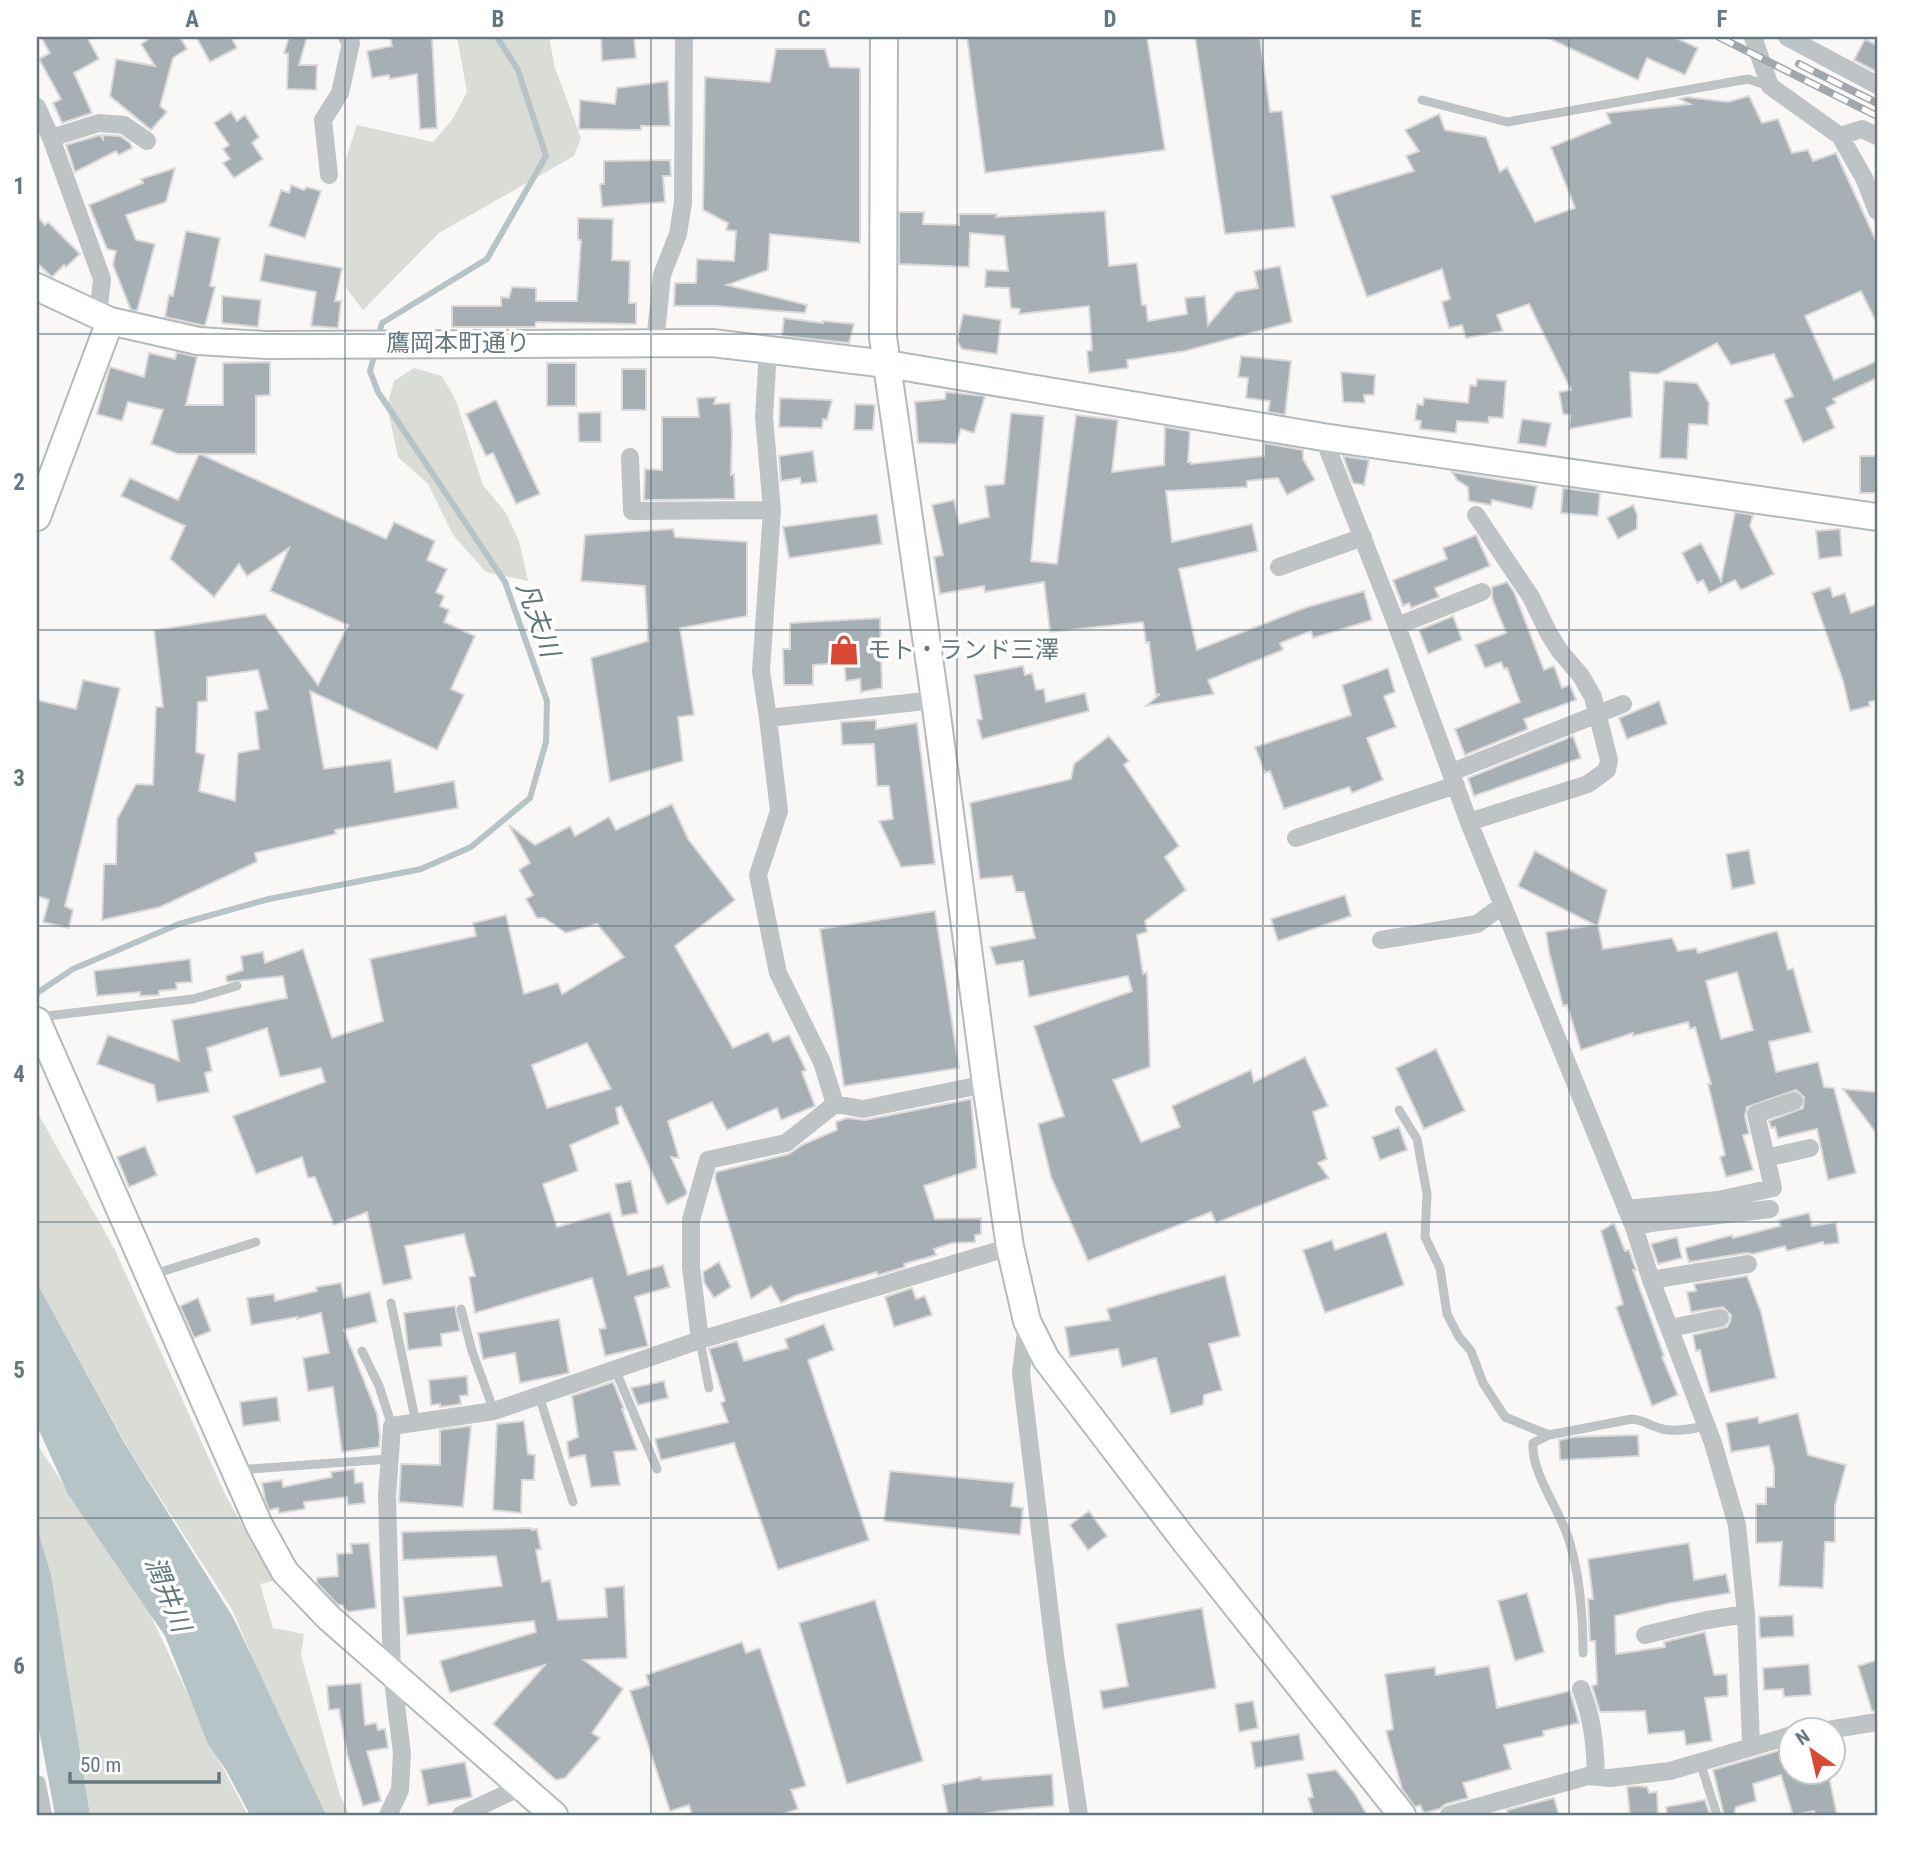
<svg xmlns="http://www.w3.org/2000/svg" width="1914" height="1852" font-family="'Roboto Condensed','Noto Sans JP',sans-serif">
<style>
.green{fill:#d9ddd6}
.water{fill:#b7c4c7}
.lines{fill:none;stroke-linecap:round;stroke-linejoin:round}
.stream{stroke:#b7c4c7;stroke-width:6}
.building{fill:#a5afb4;stroke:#dbdad9;stroke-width:2;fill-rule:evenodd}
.secondary-casing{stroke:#b3b9bd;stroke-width:30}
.lane{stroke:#bec3c6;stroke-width:9}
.street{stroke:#bec3c6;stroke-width:18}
.secondary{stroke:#fff;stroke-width:26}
.rail-casing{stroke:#a0a8ad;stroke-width:8}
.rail{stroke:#fff;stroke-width:5;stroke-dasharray:16;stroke-linecap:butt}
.grid{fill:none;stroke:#657780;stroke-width:2;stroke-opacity:0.55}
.labels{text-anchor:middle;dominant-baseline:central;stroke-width:7;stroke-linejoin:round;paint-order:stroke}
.street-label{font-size:24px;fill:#657780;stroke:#fff}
.poi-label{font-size:24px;fill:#657780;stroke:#fff;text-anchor:start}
.water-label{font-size:26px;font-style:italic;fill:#60767a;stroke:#fff}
.neatline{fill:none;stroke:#657780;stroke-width:2.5}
.grid-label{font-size:23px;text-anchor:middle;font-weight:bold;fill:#657780}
</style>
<rect width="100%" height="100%" fill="#f9f8f6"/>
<!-- green -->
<path class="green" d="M457 37H549L555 68 581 138 574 156 439 233 363 310 346 288 345 162 357 125 433 142 452 120 467 92Z
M414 368 442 376 456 401 483 485 506 513 519 541 528 581 486 572 453 535 428 484 398 457 387 406 394 381Z
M37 1112 114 1248 225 1494 273 1581 260 1584 273 1628 304 1634 301 1655 340 1795 349 1815H317L233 1611 129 1450 37 1283Z
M37 1444 107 1551 137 1586 217 1757 248 1815H90L37 1536Z"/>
<!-- water -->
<path class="water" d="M37 1283 125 1444 234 1619 326 1815H250L226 1770 208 1744 165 1636 68 1494 37 1426Z
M37 1527 51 1575 90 1815H55L37 1719Z"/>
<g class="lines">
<!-- stream -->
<path class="stream" d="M378 338 382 323 487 259 546 156 518 70 497 37
M37 993 73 969 179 924 269 899 421 869 471 847 530 798 546 742 547 701 505 582 378 392 370 371 375 352"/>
</g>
<!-- building -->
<path class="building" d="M41 37H87L99 59 74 73 92 113 62 123 53 103 61 99 39 59 50 53Z
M152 37H180L187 49 173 58 160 106 167 112 151 130 110 96 116 59 155 66 141 44Z
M196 37H231L237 48 210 62Z
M289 37H307L299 65H317L316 90 287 89 288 54 284 53Z
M390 37H432L437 128 420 129 417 74 390 79 389 75 372 78 367 51 392 46Z
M601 37H634L636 58 602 61Z
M967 37H1147L1165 150 985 173Z
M1195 37H1260L1270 112 1282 111 1295 227 1225 234Z
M1546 37H1674L1698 48 1685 75 1647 58 1638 80Z
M1865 39 1877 45V72L1854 60Z
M776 49H825L830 67 860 68V243L770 234 768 270 727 285 807 305 805 313 715 306H674L675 283H696L697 259 734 261 736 231 726 230 728 223 703 210 705 77 770 82Z
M668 81 670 126H641V130L579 129 580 100 615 104 617 88Z
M1749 96 1762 123 1778 119 1792 153 1808 150 1813 161 1836 153 1877 243V324L1861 291 1805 316 1834 380 1877 361V378L1833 399 1836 403 1826 408 1835 428 1803 443 1784 400 1793 396 1774 354 1731 365 1717 343 1658 374 1630 372 1632 417 1569 429 1570 415 1563 414 1559 392 1571 390 1529 304 1497 315 1503 331 1466 338 1462 325 1449 328 1442 302 1450 299 1442 269 1367 297 1331 196 1414 171 1406 156 1419 151 1405 130 1439 114 1445 130 1486 137 1500 172 1507 167 1535 222 1575 208 1551 147 1611 123 1606 113 1690 104 1680 99 1687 97 1728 102Z
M231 112 237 121 245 115 259 137 252 143 263 159 234 178 223 163 230 159 223 149 229 145 214 123Z
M100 135 103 139V135L120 136 130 143 132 148 119 155 116 151 75 172 66 145Z
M670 160 671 176H663L665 202 602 207 600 184H604V161Z
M175 168 166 202 126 215 136 240 155 244 137 311 131 310 113 265 116 251 107 249 89 205 143 183 141 179Z
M291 185 304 190 307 187 321 191 305 238 269 226 281 190 289 193Z
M1105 211 1109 266 1137 263 1142 305H1146L1148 321 1187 314 1185 298 1205 296 1208 325 1236 292 1258 288 1254 271 1280 266 1292 322 1185 351 1127 360 1128 368 1089 373 1087 351 1092 350 1089 306 1019 314 1020 309 1011 308 1009 288 985 287 986 270 1008 271 1004 236 970 233 969 267 899 264V212H924L923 224 959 225V214H997L996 217Z
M37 216 45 225 48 222 80 254 66 267 64 265 52 277 37 263Z
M578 218 613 219 612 260 630 261 629 303H636V324L536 322 535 327H452V306H501V297L509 298 512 287 536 288V301H577L581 240H578Z
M186 231 220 238 210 286 215 287 205 326 165 317 169 295 173 296Z
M265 254 342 268 335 301H341L338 328 311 326 316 292 260 281Z
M222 296 261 300 258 327 222 323Z
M963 314 1001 320 997 354 962 349 957 341Z
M784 318 823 323V321L854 324 849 343 782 336Z
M177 352 197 357 186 405H223V363L270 362V395L256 396V454H200L386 539 394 522 435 541 427 560 447 569 436 592 444 596 440 606 449 610 444 622 475 636 451 689 464 695 437 750 310 691 324 769 391 760 395 792 454 781 458 808 335 830 336 834 255 853 257 862 160 907 102 920 104 864H116L117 819 136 784 153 785 156 707H163L154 630 265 614 318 685 348 625 270 591 289 548 247 576 239 564 214 597 170 559 185 526 121 496 130 478 178 500 199 454H178L151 444 163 410 128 402 122 421 97 414 110 367 144 377 149 353 175 359ZM258 670 268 709 255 712 259 749 238 753 235 801 199 791 205 755 196 752 198 702 207 701V677Z
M1241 356 1291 361 1285 415 1268 412 1270 401 1246 398 1248 378 1238 377Z
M547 363H576V406H547Z
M622 369H646V410H622Z
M1341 372 1375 375 1374 395H1364L1365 403 1343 402Z
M1477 379 1506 381 1503 418 1489 417 1488 423 1457 421 1456 433 1420 429 1421 421 1415 420 1417 404 1423 405 1424 398 1468 403 1470 385 1476 386Z
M1664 381 1697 383 1709 403 1708 425 1689 424 1687 459 1660 458Z
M946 392 985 396 974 433 961 429 956 444 918 443 915 402 945 399Z
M716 397 714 404 730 403 732 434 731 475 734 474 735 499 644 500 645 469 662 470V417H699L697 398Z
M780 398 832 400 827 420 823 419 822 428 779 427Z
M496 400 540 494 516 504 493 453 486 456 466 414Z
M855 404 875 405 873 430H854Z
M601 412V442H579L578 413Z
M1011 413 1044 416 1031 561 1057 564 1076 415 1118 420 1112 472 1164 465 1165 427 1190 431 1188 462H1191V464L1264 456V443L1303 450V459L1315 480 1287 495 1278 478 1247 481V487L1166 491 1172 542 1252 524 1258 551 1179 569 1197 650 1304 608 1364 591 1372 620 1313 638 1311 631 1280 643 1283 650 1208 680 1214 694 1146 706 1160 694 1156 695 1149 642 1146 643 1143 622 1050 632 1044 582 985 592 984 586 940 594 934 557 943 555 932 505 954 500 959 524 989 517 985 486 1004 484Z
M1522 419 1551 423 1546 447 1518 443Z
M813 451 817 482 801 484 800 478 781 481 779 456Z
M1343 456 1369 460 1364 485 1353 483Z
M1860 456H1877V493H1860Z
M1452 472 1537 486 1532 509 1492 500 1491 505 1469 501 1468 487 1457 480Z
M1563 488 1600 493 1598 516 1561 513Z
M1633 505 1637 514V529L1618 539 1607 518Z
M1735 512 1753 515 1750 526 1774 574 1741 590 1735 580 1709 593 1703 580 1697 583 1682 553 1701 543 1721 581Z
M877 514 882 544 789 558 783 527Z
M673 529 675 537 747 542V616L680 628 694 715 678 717 683 761 610 782 591 658 648 641 645 586 581 581 585 535Z
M1840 529 1842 556 1819 559 1816 531Z
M1476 535 1490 566 1435 588 1439 597 1411 608 1409 603 1403 606 1393 580 1447 559 1443 548Z
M1507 582 1514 592 1544 670 1554 666 1562 688 1570 685 1576 700 1524 719 1528 729 1465 755 1455 729 1520 702 1507 668 1504 669 1501 662 1485 668 1475 645 1506 633 1492 598V587Z
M1830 587 1833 597 1845 593 1851 613 1877 604V700L1869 702 1870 706 1850 711 1843 681 1812 593Z
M1453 616 1462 640 1428 654 1419 630Z
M880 618 882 688 861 692 860 679 846 681 844 663 813 665V685H784L783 649H790V623Z
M1023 666 1025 675 1032 673 1036 690 1044 689 1046 702 1085 693 1089 711 982 739 977 720 982 719 974 675Z
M1388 668 1395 692 1384 696 1396 727 1367 738 1383 780 1352 793 1349 787 1284 809 1270 771 1265 773 1255 747 1351 715 1342 685Z
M83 680 120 688 65 906 73 910 69 928 43 922 49 900 37 896V700L76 709Z
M1659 701 1667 724 1627 739 1619 718Z
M876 720V729L917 723 935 864 901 867 879 821 893 819 889 786H877L874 744 842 745 841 722Z
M1109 736 1129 761 1124 765 1179 846 1165 857 1186 890 1145 921 1147 932 1137 935 1143 974 1147 972 1150 1067 1113 1080 1141 1142 1180 1127 1172 1106 1251 1070 1254 1082 1305 1057 1328 1106 1313 1112 1327 1159 1318 1163 1329 1178 1216 1223 1211 1212 1088 1261 1051 1177 1038 1124 1064 1116 1034 1026 1132 991 1128 976 1029 997 1023 961 996 965 990 947 1035 938 1024 892H1016L1012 876 980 879 970 803 1071 779 1074 764Z
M1573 736 1581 758 1474 796 1468 778Z
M672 804 688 839 735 900 675 946 733 1048 768 1032 773 1042 789 1035 806 1070 802 1072 815 1106 781 1120 777 1108 727 1130 712 1102 668 1121 679 1158 671 1157 687 1192 686 1195 667 1205 621 1106 616 1108 619 1124 570 1145 578 1171 543 1184 557 1227 610 1212 628 1275 663 1265 670 1287 635 1297 648 1346 605 1356 599 1329 606 1328 592 1278 475 1313 469 1277 475 1276 464 1234 405 1246 412 1279 383 1285 367 1212 334 1225 315 1177 308 1178 302 1157 256 1174 233 1116 325 1082 321 1068 280 1077 267 1028 207 1048 212 1071 205 1073 209 1092 157 1102 154 1085 97 1064 108 1035 179 1061 172 1020 287 998 283 976 227 982 226 976 243 970 241 956 263 952 265 963 303 949 332 1038 383 1021 370 959 476 936 473 923 506 915 524 994 558 983 562 994 624 957 597 924 566 933 544 918H537L526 899 533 895 519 870 530 863 509 825 535 845 570 826 575 836 609 817 616 830ZM587 1043 611 1089 547 1108 532 1065Z
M1749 850 1755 884 1732 889 1726 854Z
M1535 851 1607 890 1598 925 1603 949 1672 938 1678 951 1696 948 1698 953 1777 931 1788 970 1793 968 1811 1032 1769 1042 1776 1072 1818 1062 1824 1087 1834 1088 1856 1173 1828 1180 1817 1129 1778 1138 1775 1127 1771 1128 1769 1121 1803 1108 1804 1097 1796 1090 1747 1107 1745 1116 1749 1134 1743 1135 1753 1170 1726 1177 1720 1157 1725 1155 1708 1084H1711L1695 1027 1690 1029 1688 1022 1633 1036V1033L1581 1050 1567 1005 1563 1006 1549 952 1546 932 1595 925 1518 886ZM1737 972 1753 1030 1721 1039 1706 981Z
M1345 895 1351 916 1278 941 1271 919Z
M935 911 959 1068 844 1086 820 929Z
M190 959 192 982 176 983 177 989 159 991V995L140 996V992L97 996 94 971Z
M1436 1049 1465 1111 1424 1129 1396 1068Z
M1843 1089 1877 1092V1134Z
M971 1099 977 1168 924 1186 935 1219 981 1218V1234L975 1235V1242L952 1243 934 1249 936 1255 904 1264 905 1267 878 1275 877 1272 794 1296 781 1303 771 1286 751 1299 715 1178 716 1172 789 1154 802 1145 837 1130 836 1122 847 1118 865 1120Z
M1399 1127 1407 1150 1380 1160 1372 1137Z
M145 1146 157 1175 129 1187 117 1157Z
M631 1181 638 1213 622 1216 615 1184Z
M1809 1213 1812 1226 1836 1222 1839 1243 1824 1245 1823 1242 1787 1251 1785 1246 1753 1254 1746 1253 1689 1262 1685 1248 1732 1235 1733 1238 1780 1226 1779 1220Z
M1614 1223 1625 1251 1629 1250 1636 1270H1633L1664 1356 1662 1357 1678 1395 1652 1406 1616 1307 1623 1304 1601 1231Z
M1386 1232 1404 1285 1325 1313 1303 1250 1332 1240 1335 1250Z
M1677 1237 1682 1258 1658 1264 1651 1244Z
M719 1262 731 1287 714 1298 704 1282 703 1272Z
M1225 1275 1240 1336 1209 1344 1222 1390 1204 1395 1203 1405 1171 1414 1156 1358 1122 1367 1118 1349 1070 1357 1065 1327 1110 1320 1107 1309Z
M1747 1276 1761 1312 1776 1378 1710 1393 1700 1350 1696 1351 1693 1335 1727 1327 1730 1322 1731 1315 1723 1307 1691 1312 1687 1292 1696 1291 1694 1284Z
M341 1283 344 1298 370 1292 377 1322 344 1330 377 1414 380 1436 379 1447 342 1452 333 1387 308 1391 303 1358 329 1353 321 1313 297 1319V1317L251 1325 247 1298 274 1294 275 1301 317 1291 316 1287Z
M912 1288 916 1299 925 1296 932 1315 894 1327 885 1297Z
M198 1298 211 1331 194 1338 180 1306Z
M455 1306 460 1331 441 1334 442 1346 408 1350 404 1313Z
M559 1319 569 1373 520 1383 515 1353 483 1359 478 1333Z
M824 1324 834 1350 808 1360 869 1540 778 1570 734 1443 661 1460 655 1439 728 1422 721 1403 725 1401 709 1349 737 1341 744 1361 788 1348 785 1339Z
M467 1376 468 1395 460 1396 461 1404 440 1407V1404L431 1405 429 1380Z
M664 1381 668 1398 638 1405 631 1388Z
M613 1382 624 1409H622L637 1450 614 1452 620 1485 591 1487 585 1455 569 1458 567 1442 578 1437 572 1396Z
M277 1397 280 1421 243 1426 240 1402Z
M1798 1413 1808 1455 1846 1465 1835 1506V1542H1825L1823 1588 1779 1586 1782 1542 1756 1543V1504H1766V1487H1774V1468L1769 1446 1731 1452 1726 1423 1758 1417 1759 1423Z
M524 1421 528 1454 535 1455 534 1480H522L521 1513 493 1510 497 1424Z
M471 1426 463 1507 399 1502 401 1464 440 1465V1430Z
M1638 1435 1639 1456 1560 1460 1559 1440 1574 1437Z
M354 1469 355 1483 363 1482 365 1503 348 1505 347 1497 304 1502 305 1509 279 1513 278 1508 269 1510 265 1499 262 1483 282 1480 283 1487 332 1477 331 1472Z
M890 1471 1014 1483 1011 1506 1023 1508 1020 1535 884 1521Z
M1089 1511 1107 1536 1088 1550 1070 1525Z
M531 1528 532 1530 537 1529 541 1549 536 1550 542 1582 550 1580 558 1620 607 1617 605 1588 624 1586 627 1658 584 1660 623 1689 592 1733 600 1738 565 1778 556 1780 493 1724 545 1665 450 1693 440 1661 536 1632 534 1621 407 1635 403 1597 502 1586 496 1556 403 1560 402 1532Z
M369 1543 376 1608 348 1612 342 1605H338L317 1583V1578L338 1576 337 1554 352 1553 351 1544Z
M1689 1543 1694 1580 1726 1574 1730 1593 1670 1603 1615 1616 1616 1654 1665 1647 1664 1642 1705 1632 1714 1675 1727 1674 1728 1696 1705 1698 1712 1741 1686 1745 1684 1731 1648 1734 1645 1711 1600 1712 1592 1686 1597 1684 1595 1641H1590L1588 1599H1593L1588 1559Z
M1527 1593 1544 1652 1515 1661 1498 1601Z
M875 1600 923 1761 847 1784 799 1623Z
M1202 1608 1216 1688 1103 1709 1100 1691 1128 1686 1116 1624Z
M1793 1615 1794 1636 1760 1638 1759 1617Z
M742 1642 746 1653 760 1648 806 1786 791 1790 798 1809 780 1815H692L689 1805 670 1811 630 1691 649 1685 646 1675Z
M1877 1660V1711H1872L1858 1666Z
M1809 1664 1811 1695 1784 1697 1783 1689 1764 1690 1763 1668Z
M1489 1666 1497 1708 1570 1691 1579 1723 1543 1731 1544 1736 1504 1745 1511 1769 1463 1783 1468 1798 1446 1804 1439 1809 1424 1813 1420 1805 1415 1807 1402 1789 1386 1731 1393 1729 1385 1674 1435 1667 1436 1675Z
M361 1683 365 1725 376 1723 378 1730 385 1729 388 1748 367 1751 381 1801 363 1806 347 1754 339 1709 329 1710 327 1686Z
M1253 1701 1258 1728 1239 1732 1235 1704Z
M1299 1734 1304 1760 1255 1768 1251 1742Z
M1791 1747V1772H1828L1837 1815H1815L1814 1811 1793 1815 1781 1775 1753 1784 1756 1801 1736 1807 1734 1815H1724L1713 1770Z
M465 1762 472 1797 428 1805 421 1770Z
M1336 1770 1355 1794 1367 1815H1313L1308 1798 1313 1797 1307 1774Z
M1052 1774 1054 1806 1000 1811 976 1815H948L942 1785 981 1777 982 1780Z
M1636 1786 1647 1787 1649 1793 1657 1792 1658 1815H1630L1627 1787Z
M1554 1798 1559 1815H1508L1507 1810Z
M1705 1800 1710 1815H1667L1666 1807Z"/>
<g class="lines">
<!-- secondary casing -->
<g class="secondary-casing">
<path id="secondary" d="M884 37 883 337 935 700 986 1084 1010 1247 1027 1321 1046 1359 1184 1540 1402 1815
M37 287 110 321 198 341 266 345 712 343 887 364 1323 437 1877 517
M37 517 110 321
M37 1021 259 1525 285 1572 328 1617 554 1815"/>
</g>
<!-- lane -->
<path class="lane" d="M1422 100 1507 122 1748 79 1769 86
M38 1017 193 999 237 986
M1399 1110 1417 1139 1427 1194 1425 1237 1440 1268 1447 1314 1459 1337 1471 1351 1483 1383 1505 1417 1549 1435 1632 1419C1643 1420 1649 1425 1659 1428 1673 1433 1692 1429 1705 1426
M151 1275 256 1242
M391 1303 416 1423
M461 1309 472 1351 494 1411
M700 1340 709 1388
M362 1351 379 1386 392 1426
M615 1369 657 1469
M539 1396 573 1502
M1549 1435 1533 1443C1531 1473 1560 1510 1569 1540 1580 1576 1583 1615 1583 1653
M237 1470 389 1459
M1700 1762 1717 1815"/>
<!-- street -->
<path class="street" d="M1753 37 1770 86 1840 136 1864 178 1877 211
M1787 37 1877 85
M37 107 51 138 102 279 98 316
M1840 136 1862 129 1877 136
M51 138 99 123 124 125 147 141
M329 175 323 120 340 93 351 43 347 37
M655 343 662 275 678 234 683 202 684 37
M768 350 764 417 772 510 761 671 768 718
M1323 437 1397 626 1470 825 1634 1227 1651 1280 1713 1443 1737 1525 1746 1614 1751 1745
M630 457 632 511 772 510
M1279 567 1363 537
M1397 626 1482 592
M1452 772 1623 704
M1469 822 1588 784 1607 770 1609 760 1593 697 1581 676 1559 650 1548 632 1531 597 1476 515
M1296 838 1456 785
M1381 940 1477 924 1503 905
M835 1104 822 1062 778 973 758 875 779 811 768 718 935 700
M1766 1158 1810 1148
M1626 1209 1718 1200 1773 1188 1756 1114 1794 1101
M1634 1227 1651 1223 1770 1209
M1651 1280 1748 1264
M1027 1322 1021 1373 1055 1655 1079 1815
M1670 1328 1720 1318
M700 1340 691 1267V1220L708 1160 786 1143 835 1104 863 1109 986 1084
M1645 1635 1707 1620 1746 1614
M1581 1689C1593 1720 1595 1744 1596 1777
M1828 1730 1877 1722
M37 1784 43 1815
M388 1815 400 1790 402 1753 392 1673 387 1496 392 1426 494 1411 700 1340 1010 1247
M461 1815 521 1787
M1449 1815 1588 1776 1610 1778 1670 1771 1792 1735"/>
<!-- secondary -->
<use href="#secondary" class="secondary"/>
<!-- rail casing -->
<g class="rail-casing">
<path id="rail" d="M1719 37 1877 116
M1799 64 1877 103"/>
</g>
<!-- rail -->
<use href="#rail" class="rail"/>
</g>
<!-- grid -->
<path class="grid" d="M345 37V1815M651 37V1815M957 37V1815M1263 37V1815M1569 37V1815M37 334H1877M37 630H1877M37 926H1877M37 1222H1877M37 1518H1877"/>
<!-- icons -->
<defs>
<g id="shop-bare" transform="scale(2.415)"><path d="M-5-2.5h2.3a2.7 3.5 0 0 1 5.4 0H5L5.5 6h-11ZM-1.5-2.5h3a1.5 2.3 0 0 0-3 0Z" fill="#db4834" stroke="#fff" stroke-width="2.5" paint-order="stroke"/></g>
</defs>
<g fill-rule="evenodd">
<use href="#shop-bare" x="844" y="650"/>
</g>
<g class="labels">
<!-- street labels -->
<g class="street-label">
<text x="458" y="343">鷹岡本町通り</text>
</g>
<!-- poi labels -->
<g class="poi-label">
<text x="867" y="650">モト・ランド三澤</text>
</g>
<!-- water labels -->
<g class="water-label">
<text transform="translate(538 619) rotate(70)">凡夫川</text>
<text transform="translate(168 1594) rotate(68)">潤井川</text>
</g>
</g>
<!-- border -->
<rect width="1914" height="1852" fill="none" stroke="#ffffff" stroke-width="77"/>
<!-- north arrow -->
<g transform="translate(1812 1751) rotate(326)"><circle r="33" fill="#ffffff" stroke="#c1c9cc" stroke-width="2"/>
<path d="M0-5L12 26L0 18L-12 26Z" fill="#db4834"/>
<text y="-10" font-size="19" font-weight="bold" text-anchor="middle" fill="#657780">N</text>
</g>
<!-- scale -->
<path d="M70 1772v10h149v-10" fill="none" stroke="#657780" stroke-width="3.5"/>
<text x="80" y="1772" font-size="21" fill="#657780" stroke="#ffffff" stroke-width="5" paint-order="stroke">50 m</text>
<rect x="38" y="38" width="1838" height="1776" class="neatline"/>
<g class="grid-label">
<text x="192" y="27">A</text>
<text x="498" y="27">B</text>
<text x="804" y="27">C</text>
<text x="1110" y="27">D</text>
<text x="1416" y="27">E</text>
<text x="1722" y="27">F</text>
<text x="19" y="194">1</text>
<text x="19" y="490">2</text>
<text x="19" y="786">3</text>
<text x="19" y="1082">4</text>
<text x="19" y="1378">5</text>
<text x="19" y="1674">6</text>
</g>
</svg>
